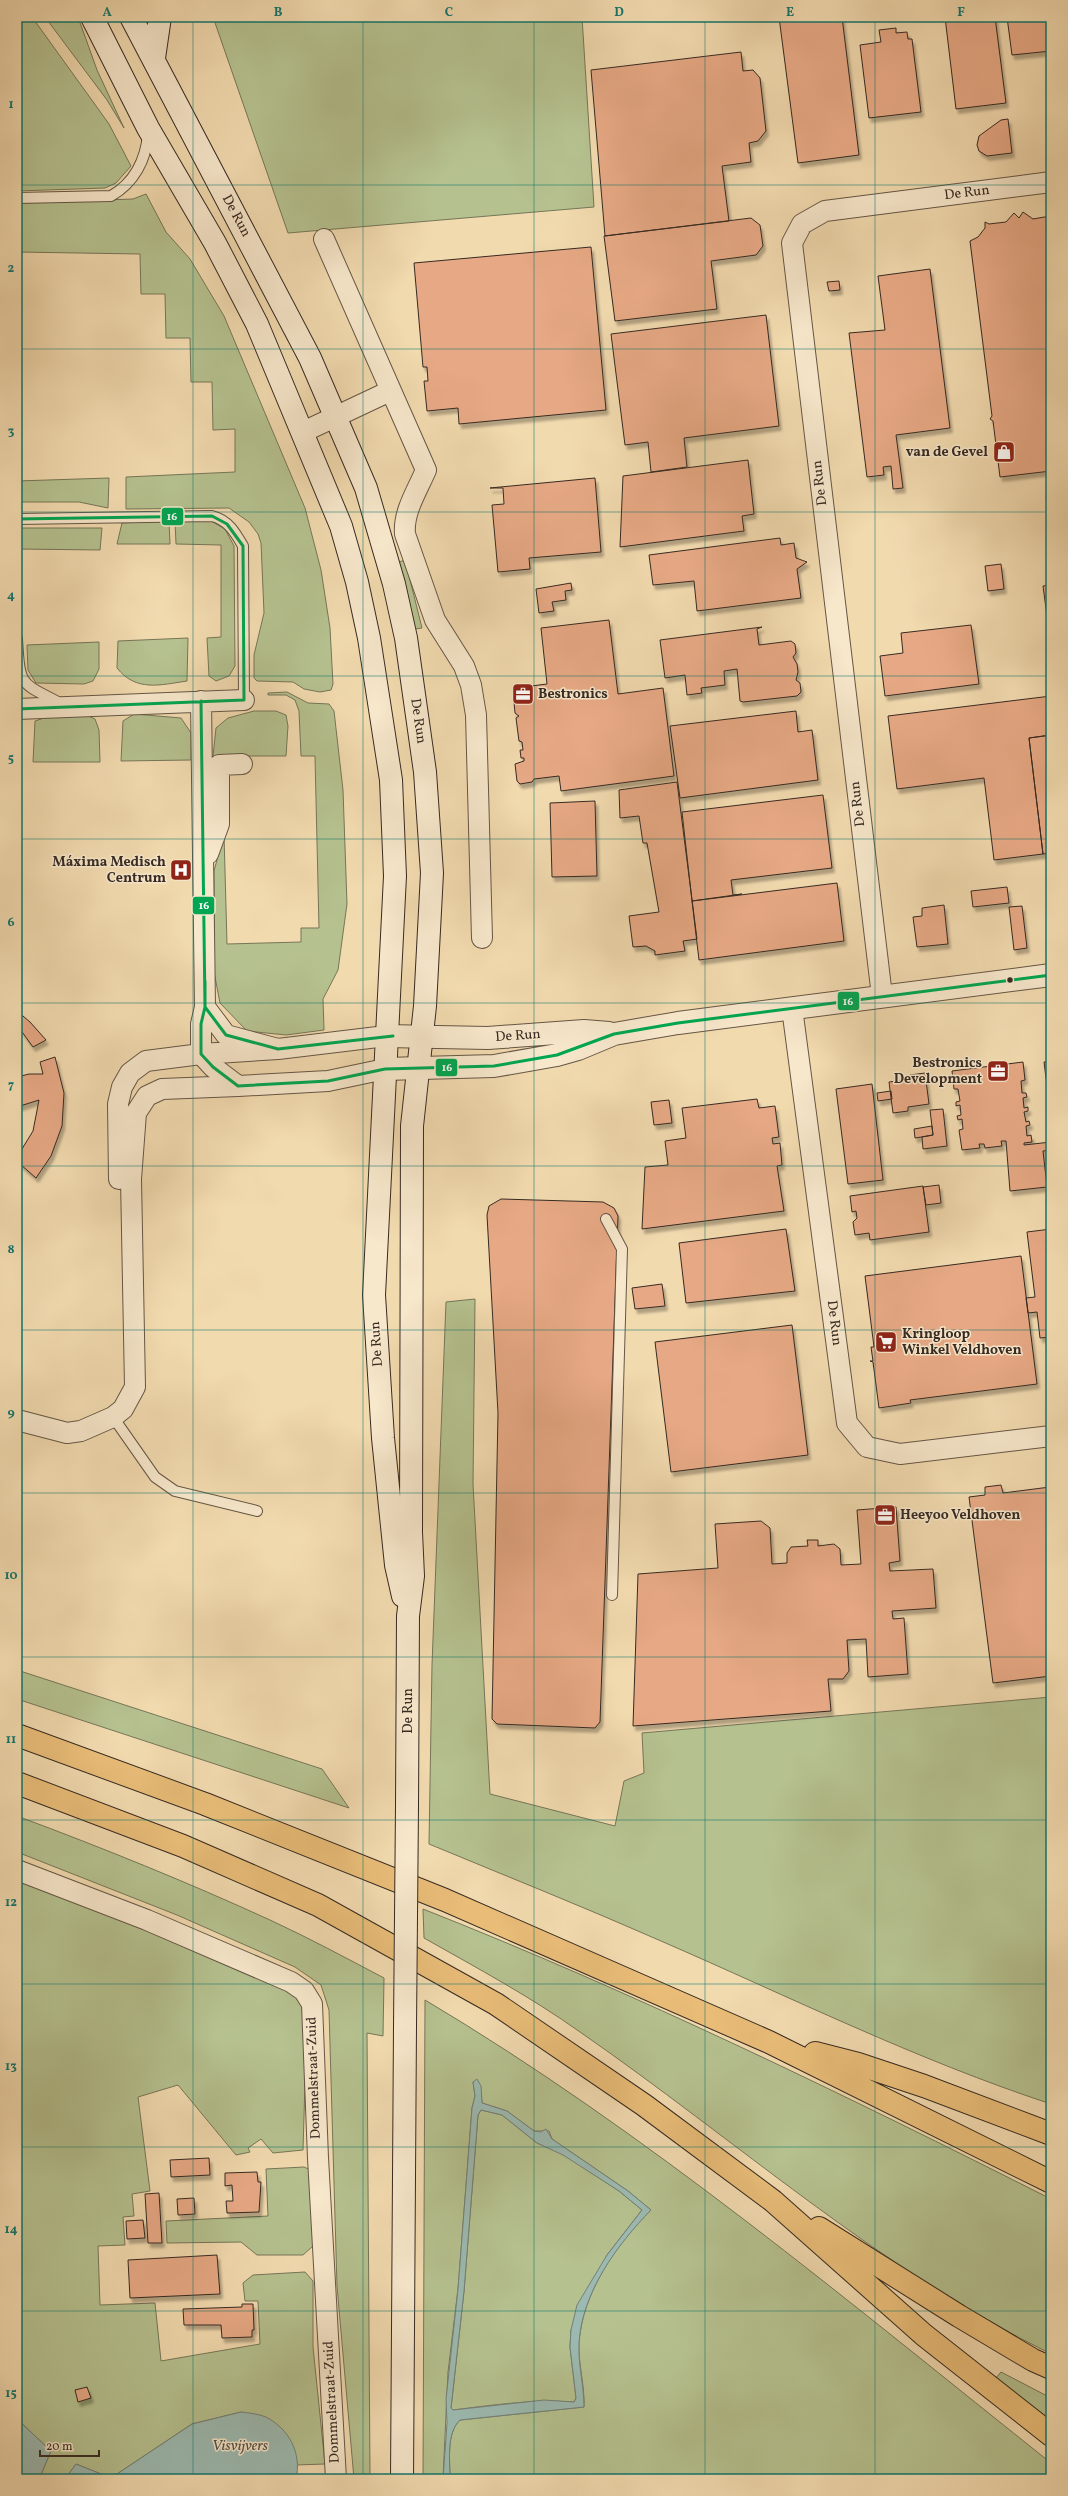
<svg xmlns="http://www.w3.org/2000/svg" width="1068" height="2496" font-family="Vollkorn,serif">
<style>
.green{fill:#b5c18f;stroke:#767658}
.water{fill:#9cbab1;stroke:#738078;fill-rule:evenodd}
.building{fill:#e7a985;stroke:#362a22;filter:url(#shadow)}
.lines{fill:none;stroke-linecap:round;stroke-linejoin:round}
.service-casing{stroke:#655645;stroke-width:12}
.minor-casing{stroke:#655645;stroke-width:22}
.tertiary-casing{stroke:#655645;stroke-width:24}
.secondary-casing{stroke:#362a22;stroke-width:24}
.motorway-casing{stroke:#362a22;stroke-width:24}
.service{stroke:#f7e7cb;stroke-width:10}
.minor{stroke:#f7e7cb;stroke-width:20}
.tertiary{stroke:#f7e7cb;stroke-width:22}
.secondary{stroke:#f7e7cb;stroke-width:22}
.motorway{stroke:#e9bd78;stroke-width:22}
.secondary-bridge-casing{stroke:#362a22;stroke-width:24;stroke-linecap:butt}
.secondary-bridge{stroke:#f7e7cb;stroke-width:22}
.bus-1-casing{stroke:#f7e7cb;stroke-width:6}
.bus-1{stroke:#00a651;stroke-width:3}
.grid{fill:none;stroke:#0f766e;stroke-width:1;stroke-opacity:0.55}
.bus-dot{fill:#362a22;stroke:#f7e7cb;stroke-width:1.5}
.labels{text-anchor:middle;dominant-baseline:central;stroke-width:3;stroke-linejoin:round;paint-order:stroke}
.street-label{font-size:14px;fill:#362a22;stroke:#f7e7cb}
.poi-label{font-size:14px;font-weight:bold;fill:#362a22;stroke:#f7e7cb;text-anchor:end}
.water-label{font-size:15px;font-style:italic;fill:#504e46;stroke:#f7e7cb}
.line-badge{stroke:#f7e7cb;stroke-width:1.5}
.badge-label{font-size:11px;text-anchor:middle;font-weight:bold;fill:#fff}
.neatline{fill:none;stroke:#0f766e;stroke-width:1.5}
.grid-label{font-size:13px;text-anchor:middle;font-weight:bold;fill:#0f766e}
</style>
<defs>
<filter id="shadow"><feDropShadow dx="2.5" dy="4.5" stdDeviation="1" flood-color="#0004"/></filter>
</defs>
<rect width="100%" height="100%" fill="#f2daaf"/>
<filter id="stains"><feTurbulence type="fractalNoise" baseFrequency=".005" numOctaves="4"/><feColorMatrix values="0 0 0 0 .2 0 0 0 0 .09 0 0 0 0 .02 0 0 0 .5 -.17"/></filter>
<radialGradient id="worn" r=".72"><stop offset=".6" stop-color="#630" stop-opacity="0"/><stop offset="1" stop-color="#630" stop-opacity=".3"/></radialGradient>
<!-- green -->
<path class="green" d="M17 17H32L109 124 131 166 116 183 105 188 17 191Z
M45 17H78L97 70 124 128 107 100Z
M213 17H582L594 207 288 233Z
M146 194 166 232 190 259 224 316 305 508 321 570 330 628 333 684 331 690 320 692 304 689 293 682 257 681 254 678V655L264 613 261 543 258 534 249 522 229 508 126 509V477L235 472V429L213 430 212 382H191L190 338H166L165 294H141L140 254 17 252V203L133 199Z
M109 478 108 508 79 502H17V481Z
M169 521 170 544H117L122 523Z
M175 521H211L225 529 234 546 235 666 229 676 216 681 209 676 207 638 221 637V545L176 544Z
M17 528H102L100 550 18 549Z
M405 560 422 628 415 629 399 562Z
M188 638 187 681C160 685 136 692 117 668L118 641Z
M99 642V669L93 681 84 684 36 683 28 670 27 645Z
M287 692 308 703 329 704 334 711 343 790 347 904 338 970 323 999 324 1030 286 1035 247 1031 220 1003 214 972V871L224 834 227 944 301 942V928H319L315 756H301L299 711 295 700 286 695H268V693Z
M254 711H276L286 715 288 726 286 756H213L216 728 228 718Z
M134 714 181 718 191 733V760L121 761 123 721Z
M86 715 95 719 99 730 100 762H33L35 721 47 717Z
M475 1299 473 1484 490 1794 615 1826 624 1781 644 1773 642 1733 1051 1697V2104C917 2060 790 1997 661 1941 584 1907 506 1876 429 1844L432 1665 446 1302Z
M17 1670 322 1769 349 1808 17 1699Z
M17 1816C103 1848 187 1882 270 1920 309 1938 346 1958 384 1978L383 2036 367 2033 370 2479H354L337 2286 329 2010 321 1985 295 1967 177 1915 17 1852Z
M17 1874 289 1986 302 2003 306 2048 303 2150 273 2153 261 2139 248 2148 250 2152 236 2155 178 2085 138 2097 150 2191 132 2194 134 2216 123 2217 125 2245 98 2246 100 2305 155 2303 161 2361 260 2344 258 2301H245L243 2283 253 2275 305 2272 313 2281V2347L325 2464 296 2465V2459L241 2412 192 2424 117 2474 106 2476 76 2464 65 2479H39L51 2451 17 2419Z
M423 1909C636 1993 847 2096 1051 2199V2354C880 2270 736 2140 580 2032 531 1997 477 1968 424 1938Z
M425 2000C647 2132 850 2303 1051 2463V2479H450C450 2461 446 2433 460 2420L584 2407C585 2386 578 2364 579 2343 582 2294 616 2244 651 2210L628 2191 552 2139 549 2131H534L507 2111 482 2103 481 2091 473 2082 475 2096 472 2108 458 2289 448 2372 443 2479H423Z
M481 2110 502 2115 537 2143 563 2154 619 2191 642 2210 607 2255 571 2330 570 2347 576 2398 574 2402C534 2399 493 2405 453 2410L451 2408 464 2291 478 2115Z
M304 2167 313 2171V2246L303 2255H257L241 2242 167 2243 166 2221 268 2216 266 2169Z
M1001 2372 1051 2398V2421L996 2378Z"/>
<!-- water -->
<path class="water" d="M477 2079 481 2086 482 2103 507 2111 534 2131 541 2132 546 2129 552 2139 628 2191 651 2210C617 2245 582 2292 579 2343 578 2364 584 2386 584 2407L460 2420C446 2433 450 2461 450 2479H443L447 2423 446 2399 458 2289 472 2108 475 2096 473 2082ZM481 2110 502 2115 537 2143 563 2155 619 2191 642 2210 607 2255 577 2305 571 2330 570 2347 576 2398 574 2402 544 2400 453 2410 451 2408 464 2291 478 2115Z
M241 2412C249 2413 259 2414 266 2417 289 2429 302 2453 296 2479H65L76 2464 106 2476 117 2474 192 2424Z
M17 2419 51 2451 39 2479H17Z"/>
<!-- building -->
<path class="building" d="M779 17H842L859 155 798 163Z
M945 17H995L1006 103 956 109Z
M1007 17H1051V51L1012 55Z
M896 28V33L907 32 908 39H912L921 112 869 118 860 45 881 42 879 30Z
M741 52 743 71 753 70 760 78 766 131 758 141 749 143 751 162 722 166 729 221 605 236 591 70Z
M1008 119 1012 153 987 156 979 151 977 145 979 136 1001 120Z
M1023 212 1033 219 1050 216 1051 214V471L1000 477 993 421 990 419 992 416 970 241 978 237 985 228V222L989 224 1006 222 1014 213 1019 218Z
M751 218 760 225 763 246 756 255 711 261 717 309 615 321 604 236Z
M591 247 606 410 459 424 458 408 427 411 424 381H428L427 367H423L414 263Z
M930 269 950 428 896 435 903 488 893 489 891 466 883 467 884 475 867 477 849 333 885 330 878 276Z
M839 281 840 290 829 291 827 282Z
M766 315 779 426 684 438 687 467 651 472 648 442 625 445 611 334Z
M748 460 754 514 742 516 744 531 620 547 623 476Z
M595 478 601 552 529 558 530 569 498 572 492 505 504 504 503 488H490Z
M1046 495H1051V536Z
M780 538 781 545 794 543 796 558 807 562 797 569 801 598 697 611 694 581 653 585 649 555Z
M1001 564 1004 589 988 591 985 566Z
M571 583 572 590 565 591 566 600 552 602 554 611 539 613 536 589Z
M1051 585V646L1043 586Z
M609 620 618 694 663 688 674 776 561 791 559 776 534 779 532 782 520 784 517 781 515 764 524 761V758H521L520 750H523L522 742 519 741 516 718 519 716 515 713 513 691 515 688 547 684 541 628Z
M971 625 979 684 885 696 880 656 903 653 901 633Z
M762 627 757 629 759 645 791 641 795 644 796 653 793 657 797 664 798 672 796 680 800 683 801 692 797 696 743 702 740 701 737 669 724 671 725 685 701 688 702 693 687 695 685 675 665 678 660 640Z
M1051 696V735L1029 738 1043 854 994 860 984 778 897 789 888 716Z
M796 711 798 732 812 730 818 780 680 798 670 726Z
M1051 735V853L1043 854 1029 738Z
M677 782 697 939 683 941 685 951 655 955V951L646 946 633 947 629 916 659 912 647 843H643L639 816 620 818 619 790Z
M823 795 832 868 731 880 733 895 742 894 692 901 682 812Z
M595 801 597 876 552 877 550 803Z
M837 883 844 941 699 960 692 901Z
M1007 887 1009 903 973 907 971 891Z
M944 905 948 944 917 947 913 917 922 916V908Z
M1022 906 1027 948 1014 950 1009 907Z
M17 1011 30 1022 46 1040 33 1047 17 1025Z
M55 1057 64 1093 62 1126 51 1156 36 1178 20 1164 17 1157 33 1131 39 1100 17 1107V1077L29 1074H43L40 1062Z
M1051 1061V1118L1044 1062Z
M1023 1062 1025 1080 1021 1081 1022 1093H1026L1027 1097 1023 1098 1024 1108 1028 1107V1111L1024 1112 1026 1122 1029 1121 1030 1125 1026 1126 1027 1136 1031 1135 1032 1142 1024 1143V1145L1051 1142V1150L1043 1151 1047 1187 1010 1191 1006 1141H1001L1002 1146 985 1148 984 1144H979L980 1148 962 1150 959 1130 963 1129 962 1119 958 1120 957 1116 961 1115 960 1105 956 1106V1102L960 1101 958 1089H954L952 1071Z
M925 1073 929 1104 908 1107V1111L893 1113 889 1082 911 1079 910 1075Z
M872 1084 883 1180 848 1184 836 1089Z
M891 1091 892 1099 878 1101 877 1093Z
M757 1099 759 1108 775 1106 779 1137 772 1138 773 1144 780 1143 782 1165 777 1166 784 1211 642 1229 645 1167 668 1165 665 1141 686 1138 682 1108Z
M669 1100 672 1123 654 1125 651 1102Z
M943 1109 947 1146 923 1149 922 1137 933 1135 930 1110Z
M932 1126 933 1135 915 1138 914 1129Z
M939 1185 941 1203 926 1205 923 1187Z
M923 1186 929 1232 870 1240 869 1233 855 1235 853 1222 857 1218 856 1211 852 1212 850 1196Z
M501 1199 603 1202 614 1208 618 1216 600 1722 595 1728 497 1724 492 1719 498 1413 487 1215 489 1206Z
M786 1229 795 1291 686 1303 679 1243Z
M1051 1229V1337L1040 1338 1037 1312 1028 1313 1026 1298 1035 1297 1027 1232Z
M1021 1256 1037 1384 910 1400 911 1403 879 1408 873 1362 870 1361H873L871 1347H874L865 1276Z
M662 1284 665 1306 635 1309 632 1288Z
M792 1325 808 1455 671 1472 655 1342Z
M1001 1485 1003 1493 1050 1487 1051 1676 993 1683 969 1497 985 1495V1487Z
M896 1507 900 1561 889 1563 890 1571 933 1569 936 1608 892 1611 893 1619 904 1618 908 1674 868 1677 866 1639 847 1640 849 1671 843 1679H828L831 1711 633 1726 638 1574 718 1568 715 1524 761 1521 770 1528 772 1564 787 1563V1553L791 1547 808 1546 807 1540H818V1546L834 1544 840 1549 841 1565 861 1564 857 1510Z
M209 2158 210 2175 171 2177 170 2160Z
M257 2172 258 2182H261L259 2212 227 2213 226 2201H233L232 2185 225 2186V2173Z
M159 2193 162 2243H148L145 2194Z
M194 2198 195 2214 178 2215 177 2199Z
M143 2220 145 2238 127 2239 126 2221Z
M217 2255 220 2294 130 2298 128 2260Z
M242 2304H253L254 2330H252V2337L222 2338 221 2325H184L183 2309 242 2307Z
M87 2387 91 2398 78 2402 75 2390Z"/>
<g class="lines">
<!-- service casing -->
<g class="service-casing">
<path id="service" d="M17 198 111 196C134 183 146 160 148 134
M17 519 212 516C228 520 235 532 243 546L244 700
M17 639C20 688 20 682 62 704
M606 1219 622 1249 612 1595
M113 1417 155 1477 175 1491 257 1511"/>
</g>
<!-- minor casing -->
<g class="minor-casing">
<path id="minor" d="M324 239 426 470C417 491 403 512 405 534L435 620 464 666 471 685 476 715 482 938
M303 432 390 391
M201 701 205 1007 201 1024V1054L213 1067 238 1086 328 1081 385 1069
M17 709 244 700
M208 854 219 824V765L242 764
M882 996 792 243 802 224 825 211 1051 182
M205 1007 226 1035 278 1049 386 1036
M792 1008 847 1423 867 1447 900 1454 1051 1436
M119 1179 118 1104 122 1087 130 1073 146 1061 201 1054 278 1049
M17 1420 67 1433 81 1431 113 1417 123 1409 135 1387 131 1179 136 1113 147 1096 162 1089 238 1086
M17 1870 147 1920 291 1982 304 1991 312 2004 318 2158 336 2479"/>
</g>
<!-- tertiary casing -->
<g class="tertiary-casing">
<path id="tertiary" d="M386 1036 488 1038 584 1031 609 1033
M385 1069 494 1066 557 1055 578 1049 614 1034 678 1023 1051 975"/>
</g>
<!-- secondary casing -->
<g class="secondary-casing">
<path id="secondary" d="M92 17 148 128 215 243 257 324 341 526 357 582 369 638 391 780 395 876 374 1295 383 1438 396 1565 403 1596
M131 17 310 358 366 488 394 584 406 638 425 772 432 873 425 1006 412 1126 411 1532 413 1576 408 1616 407 1806
M154 58 160 17
M402 2479 405 2026"/>
</g>
<!-- motorway casing -->
<g class="motorway-casing">
<path id="motorway" d="M17 1735 205 1804 445 1900 769 2042 1051 2182
M17 1783 183 1846 318 1905 496 2004 644 2105 773 2201 924 2335 1051 2435
M815 2053 858 2064 924 2086 1051 2134
M819 2228 959 2316 1033 2360 1051 2368"/>
</g>
<!-- service -->
<use href="#service" class="service"/>
<!-- minor -->
<use href="#minor" class="minor"/>
<!-- tertiary -->
<use href="#tertiary" class="tertiary"/>
<!-- secondary -->
<use href="#secondary" class="secondary"/>
<!-- motorway -->
<use href="#motorway" class="motorway"/>
<!-- secondary-bridge casing -->
<g class="secondary-bridge-casing">
<path id="secondary-bridge" d="M405 2026 407 1806"/>
</g>
<!-- secondary-bridge -->
<use href="#secondary-bridge" class="secondary-bridge"/>
<!-- bus-1 casing -->
<g class="bus-1-casing">
<path id="bus-1" d="M17 519 212 516 227 524 243 546 244 700 17 709
M201 701 205 1007 201 1024V1054L213 1067 238 1086 328 1081 385 1069 494 1066 557 1055 614 1034 678 1023 1051 975
M205 981V1007L226 1035 278 1049 393 1036"/>
</g>
<!-- bus-1 -->
<use href="#bus-1" class="bus-1"/>
</g>
<!-- grid -->
<path class="grid" d="M193 17V2479M363 17V2479M534 17V2479M705 17V2479M875 17V2479M17 185H1051M17 349H1051M17 512H1051M17 676H1051M17 839H1051M17 1003H1051M17 1166H1051M17 1330H1051M17 1493H1051M17 1657H1051M17 1820H1051M17 1984H1051M17 2147H1051M17 2311H1051"/>
<!-- icons -->
<defs>
<g id="shop-square" transform="scale(1.15)"><rect x="-9" y="-9" width="18" height="18" rx="4" fill="#8f2418" stroke="#f7e7cb"/><path d="M-5-2.5h2.3a2.7 3.5 0 0 1 5.4 0H5L5.5 6h-11ZM-1.5-2.5h3a1.5 2.3 0 0 0-3 0Z" fill="#fff"/></g>
<g id="office-square" transform="scale(1.15)"><rect x="-9" y="-9" width="18" height="18" rx="4" fill="#8f2418" stroke="#f7e7cb"/><path d="M-6-3h4V-5.5h4V-3h4V5H-6ZM-1-4.5V-3h2v-1.5ZM-6 0V1H6V0Z" fill="#fff"/></g>
<g id="hospital-square" transform="scale(1.15)"><rect x="-9" y="-9" width="18" height="18" rx="4" fill="#8f2418" stroke="#f7e7cb"/><path d="M-5-5h3v3.5h4V-5h3V5h-3V1.5h-4V5h-3Z" fill="#fff"/></g>
<g id="supermarket-square" transform="scale(1.15)"><rect x="-9" y="-9" width="18" height="18" rx="4" fill="#8f2418" stroke="#f7e7cb"/><path d="M-6-5.5h2.5l.6 2H6L4.5 2H-2.5L-4.4-4H-6ZM-1.5 3.2a1.3 1.3 0 1 0 .1 0ZM3 3.2a1.3 1.3 0 1 0 .1 0Z" fill="#fff"/></g>
</defs>
<g fill-rule="evenodd">
<use href="#shop-square" x="1004" y="452"/>
<use href="#office-square" x="523" y="694"/>
<use href="#hospital-square" x="181" y="870"/>
<use href="#office-square" x="998" y="1071"/>
<use href="#supermarket-square" x="886" y="1342"/>
<use href="#office-square" x="885" y="1515"/>
</g>
<!-- markers -->
<circle class="bus-dot" cx="1010" cy="980" r="3.5"/>
<g class="labels">
<!-- street labels -->
<g class="street-label">
<text transform="translate(967 193) rotate(-7)">De Run</text>
<text transform="translate(236 216) rotate(62)">De Run</text>
<text transform="translate(820 483) rotate(-97)">De Run</text>
<text transform="translate(418 721) rotate(82)">De Run</text>
<text transform="translate(858 804) rotate(-97)">De Run</text>
<text transform="translate(518 1036) rotate(-4)">De Run</text>
<text transform="translate(834 1323) rotate(83)">De Run</text>
<text transform="translate(377 1344) rotate(-94)">De Run</text>
<text transform="translate(408 1711) rotate(-90)">De Run</text>
<text transform="translate(314 2078) rotate(-92)">Dommelstraat-Zuid</text>
<text transform="translate(332 2402) rotate(-93)">Dommelstraat-Zuid</text>
</g>
<!-- poi labels -->
<g class="poi-label">
<text x="988" y="452">van de Gevel</text>
<text x="538" y="694" text-anchor="start">Bestronics</text>
<text x="166" y="862">Máxima Medisch<tspan x="166" dy="16">Centrum</tspan></text>
<text x="982" y="1063">Bestronics<tspan x="982" dy="16">Development</tspan></text>
<text x="902" y="1334" text-anchor="start">Kringloop<tspan x="902" dy="16">Winkel Veldhoven</tspan></text>
<text x="900" y="1515" text-anchor="start">Heeyoo Veldhoven</text>
</g>
<!-- water labels -->
<g class="water-label">
<text x="240" y="2446">Visvijvers</text>
</g>
</g>
<g class="line-badge">
<rect x="161" y="507" width="23" height="19" rx="4" fill="#00a651"/>
<rect x="192" y="896" width="23" height="19" rx="4" fill="#00a651"/>
<rect x="837" y="991" width="23" height="20" rx="4" fill="#00a651"/>
<rect x="435" y="1058" width="23" height="19" rx="4" fill="#00a651"/>
</g>
<g class="badge-label">
<text x="172" y="520">16</text>
<text x="204" y="909">16</text>
<text x="848" y="1005">16</text>
<text x="447" y="1071">16</text>
</g>
<!-- margin -->
<rect width="1068" height="2496" fill="none" stroke="#f2daaf" stroke-width="44"/>
<!-- scale -->
<path d="M40 2450v6h59v-6" fill="none" stroke="#362a22" stroke-width="2"/>
<text x="46" y="2450" font-size="12" fill="#362a22" stroke="#f7e7cb" stroke-width="3" paint-order="stroke">20 m</text>
<rect x="22" y="22" width="1024" height="2452" class="neatline"/>
<g class="grid-label">
<text x="107" y="16">A</text>
<text x="278" y="16">B</text>
<text x="449" y="16">C</text>
<text x="619" y="16">D</text>
<text x="790" y="16">E</text>
<text x="961" y="16">F</text>
<text x="11" y="108">1</text>
<text x="11" y="272">2</text>
<text x="11" y="435">3</text>
<text x="11" y="599">4</text>
<text x="11" y="762">5</text>
<text x="11" y="926">6</text>
<text x="11" y="1089">7</text>
<text x="11" y="1253">8</text>
<text x="11" y="1416">9</text>
<text x="11" y="1579">10</text>
<text x="11" y="1743">11</text>
<text x="11" y="1906">12</text>
<text x="11" y="2070">13</text>
<text x="11" y="2233">14</text>
<text x="11" y="2397">15</text>
</g>
<rect width="100%" height="100%" filter="url(#stains)"/>
<rect width="100%" height="100%" fill="url(#worn)"/>
</svg>
